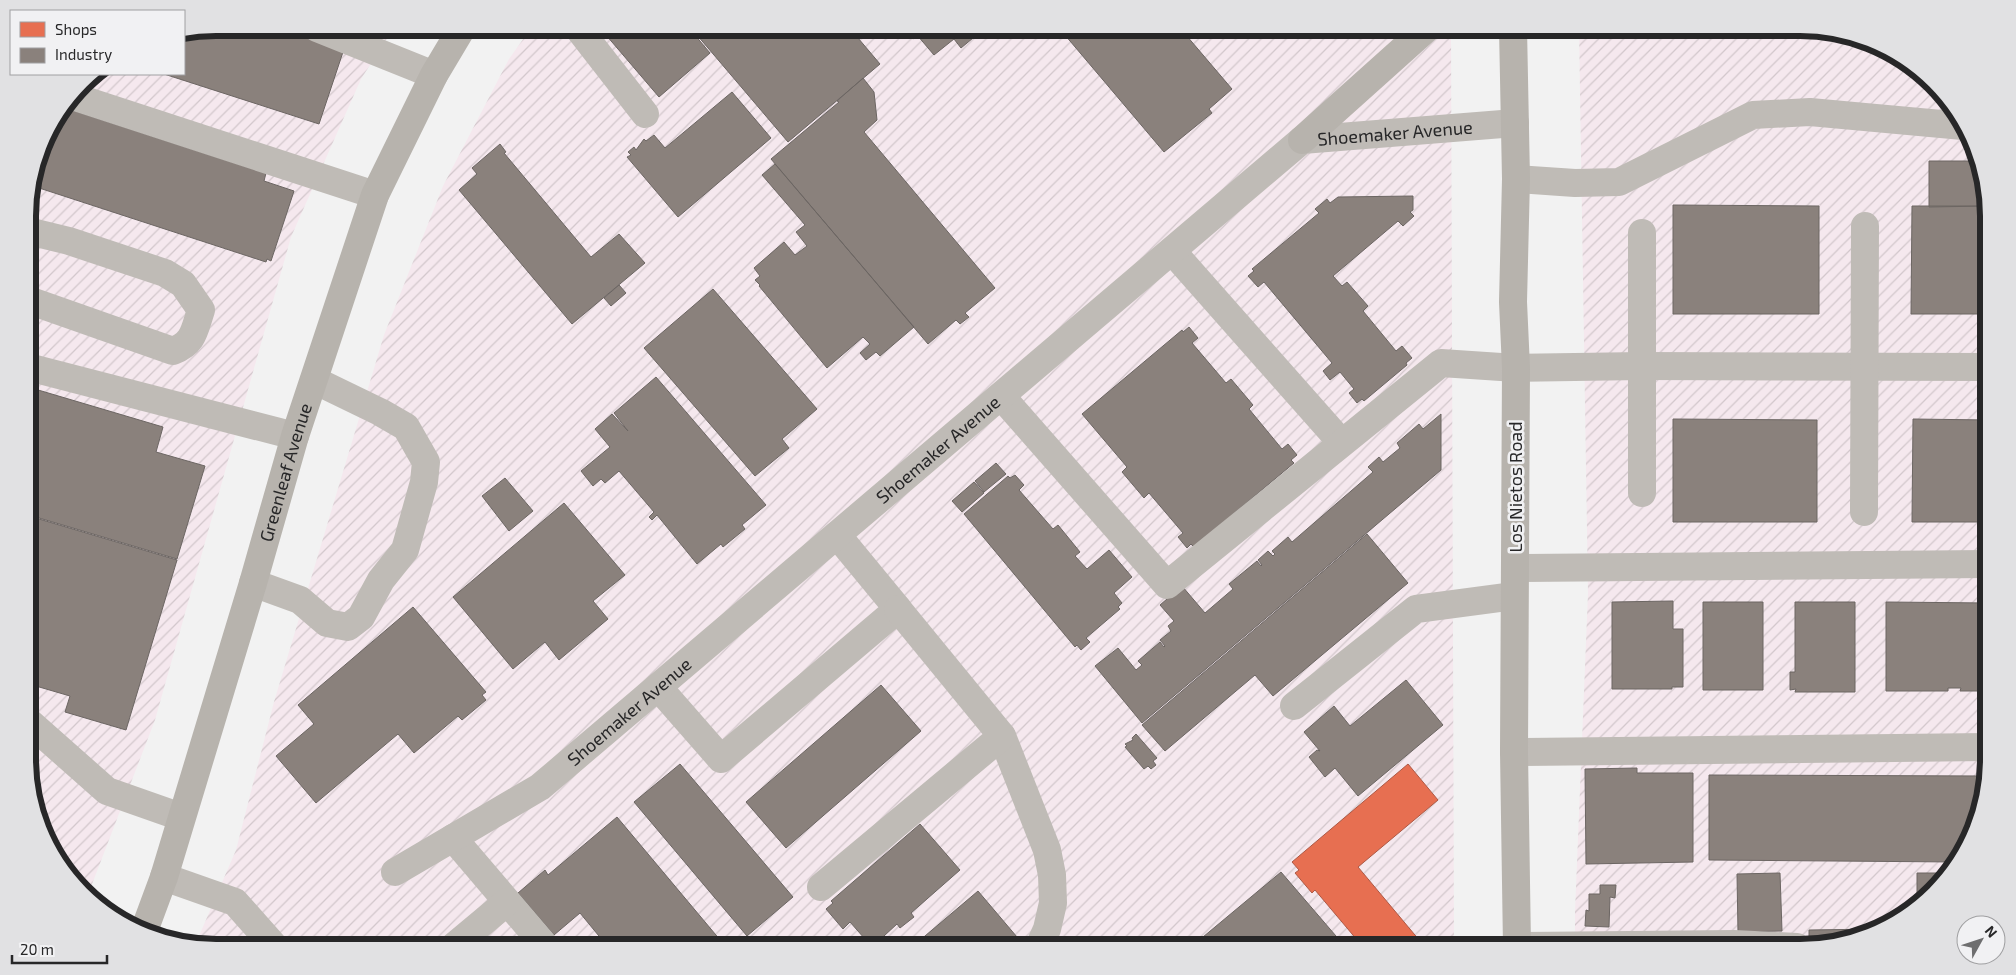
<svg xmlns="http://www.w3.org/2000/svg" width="2016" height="975" font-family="'Exo 2',sans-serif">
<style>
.industrial{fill:url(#industrial-furrows)}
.shops{fill:#e76f51;stroke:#ad5945}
.industry{fill:#8a817c;stroke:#6c6663}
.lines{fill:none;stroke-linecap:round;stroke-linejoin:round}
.minor{stroke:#bfbbb6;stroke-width:28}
.major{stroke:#b7b3ad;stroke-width:28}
.labels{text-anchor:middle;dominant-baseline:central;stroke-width:5;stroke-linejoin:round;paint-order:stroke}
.street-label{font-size:18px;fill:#272728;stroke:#f1f1f3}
.rim{fill:none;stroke:#272728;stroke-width:6}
</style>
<defs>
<pattern id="industrial-furrows" width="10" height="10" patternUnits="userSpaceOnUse" patternTransform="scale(1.25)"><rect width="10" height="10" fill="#f5e8ee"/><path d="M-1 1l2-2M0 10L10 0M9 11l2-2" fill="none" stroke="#d2c7cc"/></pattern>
</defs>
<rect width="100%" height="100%" fill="#f2f2f2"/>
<!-- industrial -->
<path class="industrial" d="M217 28H394L361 79 291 237 155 720 89 892 66 873 42 830 29 783 28 204 47 133 92 75 184 74V34Z
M531 28H1451L1454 947H217L196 943 236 850 274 702 384 335 443 186 509 59Z
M1579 28H1799L1883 47 1950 102 1974 145 1987 192 1988 759 1969 842 1942 883 1905 915 1860 937 1811 947H1575V912L1588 593Z"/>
<!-- shops -->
<path class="shops" d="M1408 764 1438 800 1358 867 1425 947H1363L1315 890 1312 893 1295 873 1299 870 1292 862Z"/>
<!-- industry -->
<path class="industry" d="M217 28H279L344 49 319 124 164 74H184V34Z
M600 28H689L710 53 659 97Z
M691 28H868L869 29 858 38 880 64 788 142Z
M903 28H926L913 39Z
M926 28H985L961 48 954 39 934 55 917 35Z
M1059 28H1180L1232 89 1209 109 1212 113 1164 152Z
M1744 28H1794V33H1744Z
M863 78 874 92 877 120 864 132 995 288 965 313 969 317 960 324 956 320 928 344 771 159 839 102 837 101Z
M732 92 771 138 678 217 627 157 631 155 628 152 634 147 636 150 644 139 646 141 654 135 665 148Z
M66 108 266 173 264 181 294 191 271 261 267 259 266 262 33 186 47 133Z
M500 144 506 152 504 153 591 257 619 234 645 263 572 324 459 190 477 174 472 168Z
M1929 161H1978L1987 192V206L1929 207Z
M775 164 914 327 880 356 876 352 866 360 860 353 870 344 863 337 827 368 759 286 760 285 755 280 760 276 754 268 784 242 795 255 807 246 796 232 805 225 762 175Z
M1413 196V210L1410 212 1414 216 1403 226 1398 221 1333 276 1342 286 1347 282 1368 306 1363 311 1396 351 1402 346 1412 358 1406 363 1407 365 1364 401 1362 399 1357 403 1349 393 1354 389 1340 372 1330 380 1323 371 1332 363 1264 282 1258 287 1248 276 1254 271 1252 269 1319 213 1315 209 1327 199 1330 203 1338 197Z
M1673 205 1819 206V314H1673Z
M1912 206H1987V314H1911Z
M619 285 626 293 611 306 604 298Z
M713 289 817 409 782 439 789 448 755 476 644 348Z
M1189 327 1198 338 1192 343 1226 383 1231 379 1253 405 1249 409 1282 449 1288 444 1297 455 1291 460 1294 463 1194 547 1191 544 1187 548 1178 537 1183 533 1149 493 1144 498 1122 472 1127 467 1082 414 1182 330 1183 332Z
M656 377 766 505 742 525 745 529 723 547 721 544 697 564 657 515 652 520 649 517 654 512 619 471 605 483 601 479 593 486 581 471 610 447 595 429 612 414 628 431 614 413Z
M28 387 163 427 156 452 205 466 177 559 29 515Z
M1441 414V470L1142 723 1095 666 1118 648 1136 670 1142 665 1138 661 1160 642 1164 647 1165 646 1160 640 1171 631 1168 626 1174 621 1160 605 1182 586 1205 613 1233 589 1229 584 1257 561 1261 566 1262 565 1258 560 1268 551 1273 556 1275 554 1272 551 1288 537 1292 542 1373 472 1368 467 1379 457 1383 462 1400 448 1397 443 1419 424 1423 429Z
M1673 419 1817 420V522H1673Z
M1913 419 1988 420V522H1912Z
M996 463 1006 474 984 492 975 481Z
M1015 475 1024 485 1019 490 1053 529 1058 525 1080 552 1075 556 1087 569 1109 550 1132 577 1114 593 1122 603 1118 607 1120 609 1086 638 1090 642 1081 650 1077 645 1075 647 964 514 1008 476 1010 478Z
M505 478 533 511 509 531 482 496Z
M974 482 984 493 962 512 952 501Z
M564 503 625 575 593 601 608 619 559 660 545 642 513 669 453 597Z
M29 516 177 560 126 730 65 712 70 696 29 684V649L35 628 29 626Z
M1367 534 1408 583 1273 696 1255 675 1165 751 1142 725Z
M1673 601V629H1683V687H1672V689H1612V602Z
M1703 602H1763V690H1703Z
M1795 602H1855V692H1795L1796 689 1790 690V672H1795Z
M1886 602 1988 603V691H1960L1961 688H1948V691H1886Z
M413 607 486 692 482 695 486 700 462 720 458 716 414 753 398 734 316 803 276 756 314 724 298 705Z
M1406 680 1443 725 1358 796 1335 768 1325 777 1309 757 1317 750 1320 751 1304 732 1334 706 1350 726Z
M881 685 921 731 786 848 746 802Z
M1136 734 1157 758 1153 761 1156 765 1151 769 1148 766 1144 769 1125 747 1127 746 1125 744 1133 740 1132 738Z
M680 764 793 897 747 936 634 802Z
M1637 768V773H1693V862L1586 864 1585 769Z
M1709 775 1984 776 1969 842 1956 862 1709 860Z
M617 817 726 947H608L580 913 554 935 518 893 545 870 548 875Z
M920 824 960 870 911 913 914 917 900 928 897 924 872 947 850 922 843 929 826 909 833 903 831 901Z
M1281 872 1342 943 1337 947H1191Z
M1780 873 1782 931 1738 932 1737 874Z
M1917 873H1948L1942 883 1917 905Z
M1600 885H1616L1615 898 1610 897 1609 927 1585 926 1586 910 1589 911V894H1600Z
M978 891 1017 937 1005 947H912Z
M1878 929 1860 937 1838 942H1809V930Z"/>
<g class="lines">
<!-- minor -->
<g class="minor">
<path d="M317 28 434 75"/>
<path d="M578 28 645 114"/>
<path d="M75 97 375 195"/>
<path d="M1516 179 1575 183 1619 182 1753 115 1810 112 1963 126"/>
<path d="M28 231 69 241 165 273 183 284 201 310C194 331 194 343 173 351L28 300"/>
<path d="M1172 251 1341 442"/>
<path d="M28 367 295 436"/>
<path d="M1001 396 1167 585 1441 363 1516 368 1642 366 1987 367"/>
<path d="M1642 493V233"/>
<path d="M1864 512 1865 226"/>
<path d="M1515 568 1988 564"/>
<path d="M253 583 300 600 327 623 348 627 361 617 381 580 405 550 424 482 426 462 406 427 380 412 314 380"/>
<path d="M658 687 721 759 898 609 837 535"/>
<path d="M1294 706 1416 609 1514 596"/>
<path d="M29 722 107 791 181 817"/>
<path d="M1002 736 1047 850 1052 875 1053 903 1047 929 1039 947"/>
<path d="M1514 752 1988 747"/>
<path d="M453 838 546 947"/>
<path id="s1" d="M395 872 540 787 1302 140 1515 123"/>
<path d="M164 877 235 902 275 947"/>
<path d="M821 887 1002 736 898 609"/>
<path d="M1517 946 1734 944 1797 947"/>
<path d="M453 947 507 902"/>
</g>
<!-- major -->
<g class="major">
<path d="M1513 28 1516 179 1513 302 1516 368 1514 752 1517 947"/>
<path d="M1302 140 1427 28"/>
<path id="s2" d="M144 931 164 877 253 583 295 436 375 195 434 75 462 28"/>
</g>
</g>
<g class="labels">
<!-- street labels -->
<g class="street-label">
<text stroke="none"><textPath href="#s1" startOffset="1261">Shoemaker Avenue</textPath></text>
<text stroke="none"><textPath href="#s1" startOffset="690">Shoemaker Avenue</textPath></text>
<text stroke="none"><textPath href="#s2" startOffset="480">Greenleaf Avenue</textPath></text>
<text transform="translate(1515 487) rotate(-90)">Los Nietos Road</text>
<text stroke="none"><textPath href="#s1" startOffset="285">Shoemaker Avenue</textPath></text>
</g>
</g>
<!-- crop -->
<path d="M0 0H2016V975H0ZM216 36H1800A180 180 0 0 1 1980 216V759A180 180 0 0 1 1800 939H216A180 180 0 0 1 36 759V216A180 180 0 0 1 216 36Z" fill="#e1e1e3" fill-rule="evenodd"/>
<path class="rim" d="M216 36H1800A180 180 0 0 1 1980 216V759A180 180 0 0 1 1800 939H216A180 180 0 0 1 36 759V216A180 180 0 0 1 216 36Z"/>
<!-- legend -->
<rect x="10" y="10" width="175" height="65" fill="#f1f1f3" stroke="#a0a0a2"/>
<rect x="20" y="22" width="25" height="15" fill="#e76f51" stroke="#a0a0a2"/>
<text x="55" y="35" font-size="15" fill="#272728">Shops</text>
<rect x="20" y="48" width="25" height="15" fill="#8a817c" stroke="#a0a0a2"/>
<text x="55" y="60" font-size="15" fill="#272728">Industry</text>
<!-- north arrow -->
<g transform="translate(1981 940) rotate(50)"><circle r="24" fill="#f1f1f3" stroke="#a0a0a2"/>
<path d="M0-4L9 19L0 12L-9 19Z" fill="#6e6e6f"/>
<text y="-8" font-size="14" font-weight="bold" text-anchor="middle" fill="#272728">N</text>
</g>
<!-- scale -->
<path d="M12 955v8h95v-8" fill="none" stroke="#272728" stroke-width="2.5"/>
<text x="20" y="955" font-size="15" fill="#272728" stroke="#f1f1f3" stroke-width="4" paint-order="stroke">20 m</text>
</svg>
